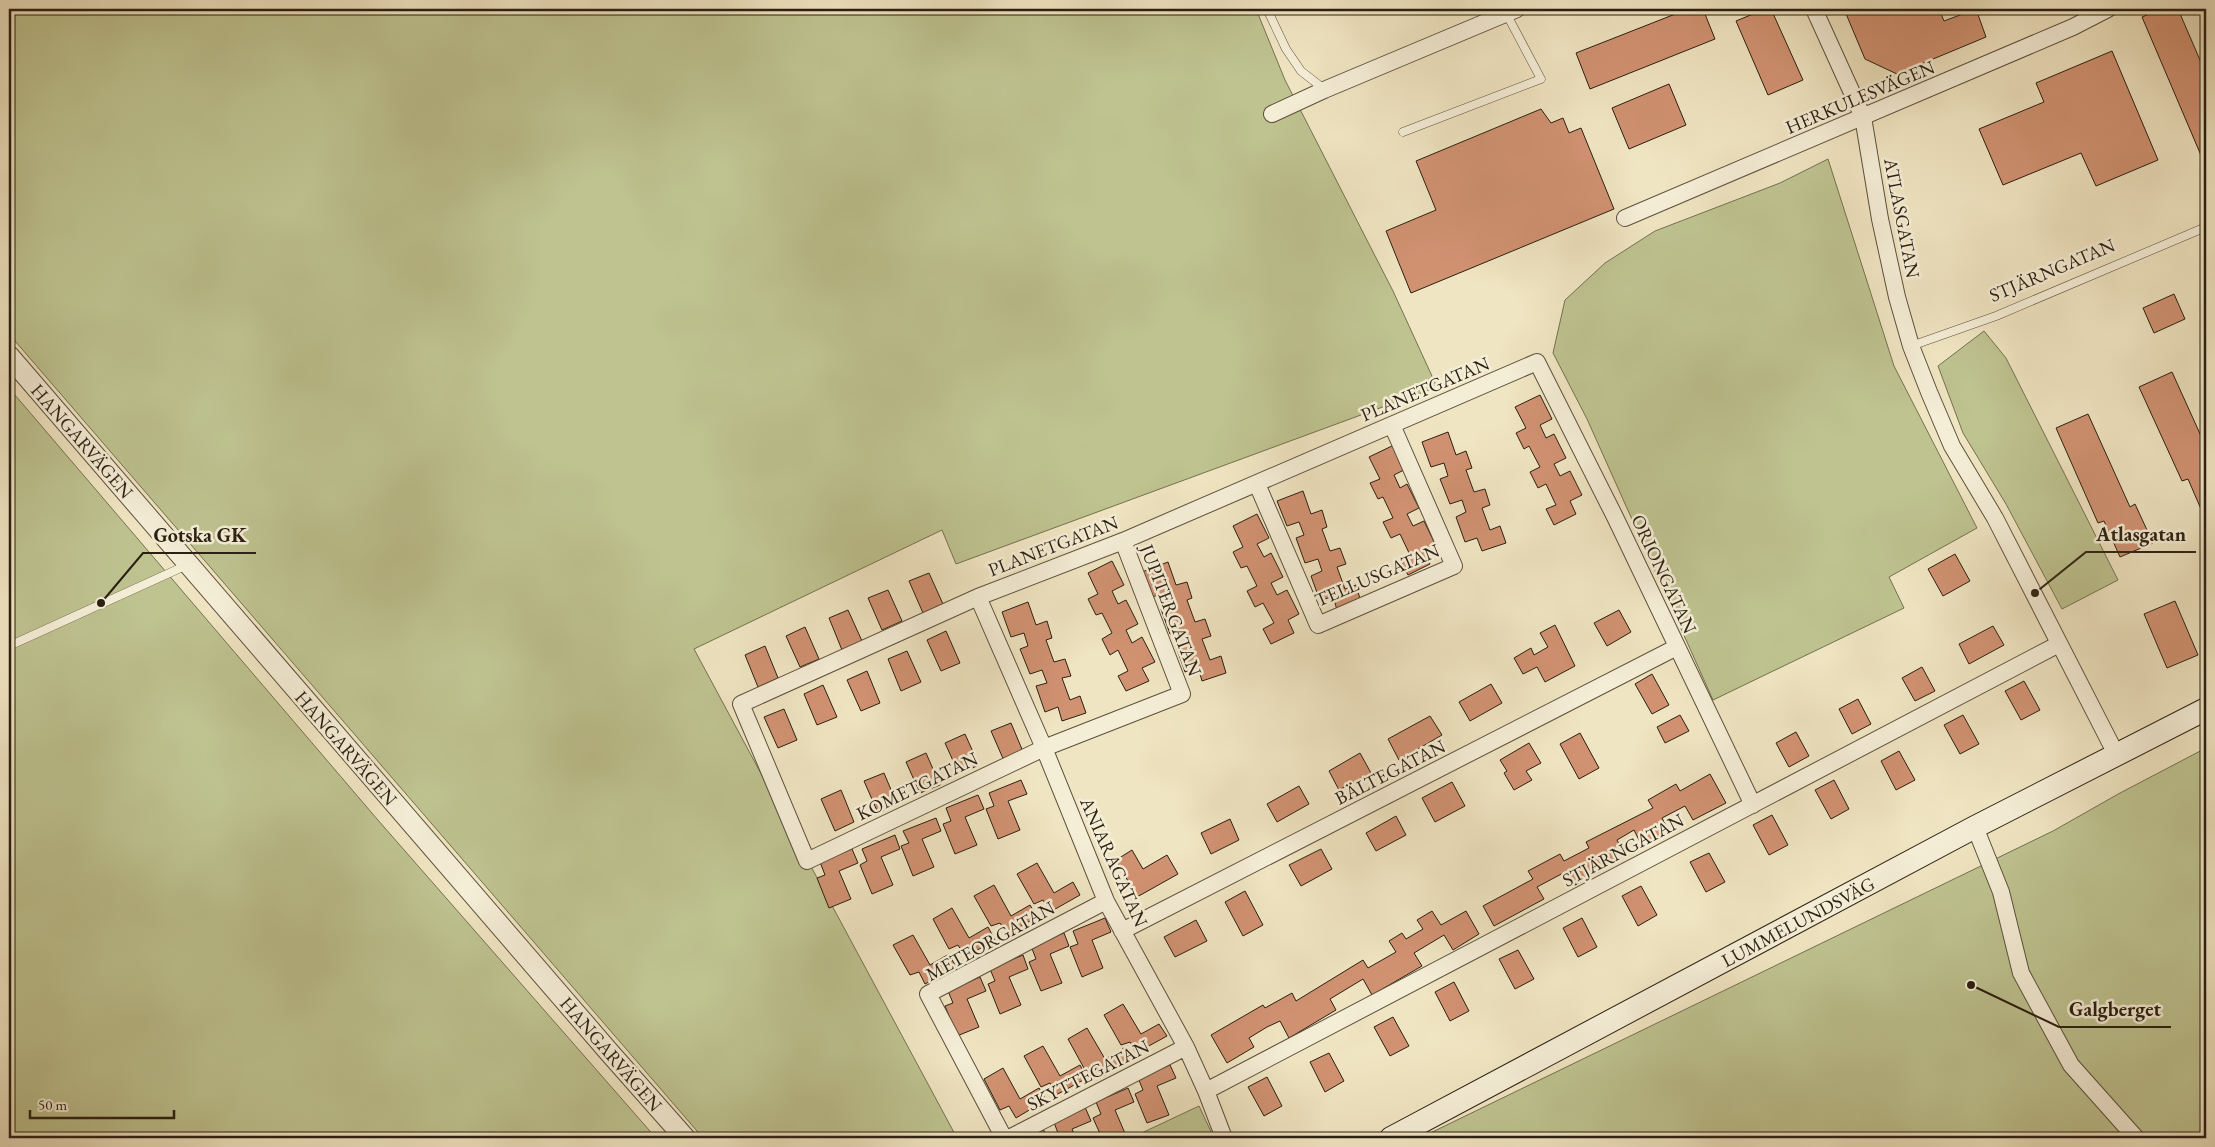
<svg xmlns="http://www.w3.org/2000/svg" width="2215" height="1147" font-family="'EB Garamond',serif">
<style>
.green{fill:#bec390;stroke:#747150}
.building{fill:#d19272;stroke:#2a1f11}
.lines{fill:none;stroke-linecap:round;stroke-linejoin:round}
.service-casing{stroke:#5c503d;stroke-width:9}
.minor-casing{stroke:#5c503d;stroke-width:18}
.tertiary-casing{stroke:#5c503d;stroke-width:22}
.secondary-casing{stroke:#2a1f11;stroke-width:24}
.service{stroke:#f5eed7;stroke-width:8}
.minor{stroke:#f5eed7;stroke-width:16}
.tertiary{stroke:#f5eed7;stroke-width:20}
.secondary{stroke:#f5eed7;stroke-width:22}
.labels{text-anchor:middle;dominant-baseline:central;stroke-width:5;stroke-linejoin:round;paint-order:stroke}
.street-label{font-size:19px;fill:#2a1f11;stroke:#f5eed7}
.leader{fill:none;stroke:#2a1f11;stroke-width:2}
.callout-dot{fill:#2a1f11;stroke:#f5eed7;stroke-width:2}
.callout-label{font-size:20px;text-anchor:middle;font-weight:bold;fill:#2a1f11;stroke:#f5eed7;stroke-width:5;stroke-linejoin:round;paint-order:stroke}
</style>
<rect width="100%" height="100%" fill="#f0e5c2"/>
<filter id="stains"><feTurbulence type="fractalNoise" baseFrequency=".004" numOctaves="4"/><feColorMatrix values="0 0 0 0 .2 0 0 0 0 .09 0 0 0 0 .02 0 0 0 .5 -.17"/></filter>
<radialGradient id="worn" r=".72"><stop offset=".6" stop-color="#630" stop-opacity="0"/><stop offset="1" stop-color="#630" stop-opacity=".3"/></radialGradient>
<!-- green -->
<path class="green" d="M9 9H1256L1285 80 1393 291 1437 387 956 564 942 530 694 649 957 1138H703L9 334Z
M1828 159 1894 366 1977 528 1889 577 1904 608 1713 700 1587 419 1553 353 1565 300 1605 263 1655 231 1780 183Z
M1984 331 2006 358 2118 580 2062 609 2006 504 1963 433 1938 366Z
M9 388 377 819 656 1138H9Z
M2206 748V1138H1420L2053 831 2120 793Z
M1199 1106 1214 1138H1131Z"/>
<!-- building -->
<path class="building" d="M1688 9H1703L1715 39 1590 89 1576 53Z
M1765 9H1771L1803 80 1768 95 1736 21Z
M1844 9H1939L1944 21 1976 9 1986 37 1897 74 1865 59Z
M2161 9H2178L2206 74V167L2142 17Z
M2112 51 2158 160 2096 186 2081 153 2003 185 1979 129 2044 102 2036 83Z
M1669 84 1686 125 1629 149 1612 108Z
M1541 109 1551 123 1563 118 1569 133 1581 128 1614 209 1411 293 1386 231 1436 210 1416 161Z
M2174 294 2185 319 2154 333 2143 308Z
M2172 372 2206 447V515L2204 516 2188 479 2182 481 2139 387Z
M1540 395 1552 419 1540 425 1546 438 1554 434 1566 458 1554 464 1560 476 1570 471 1582 495 1570 501 1576 514 1554 525 1546 509 1556 505 1546 484 1538 488 1530 472 1540 467 1529 446 1524 449 1516 433 1526 428 1515 407Z
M2088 414 2130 507 2135 504 2153 543 2120 557 2104 521 2098 523 2056 428Z
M1448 432 1456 455 1466 451 1472 468 1466 470 1474 492 1485 489 1490 505 1482 508 1490 530 1500 526 1506 543 1482 551 1477 538 1465 542 1456 517 1466 512 1462 500 1450 504 1440 479 1448 476 1444 463 1431 467 1422 442Z
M1394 445 1406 469 1394 475 1400 488 1407 484 1419 508 1407 514 1413 526 1424 521 1436 546 1424 552 1430 564 1408 575 1400 560 1410 555 1400 534 1391 538 1383 522 1393 518 1383 497 1378 499 1370 483 1380 479 1369 457Z
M1303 491 1311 514 1322 510 1327 527 1322 529 1330 551 1340 548 1346 564 1337 567 1345 589 1356 585 1361 602 1337 610 1333 596 1320 601 1311 576 1322 571 1318 559 1305 563 1296 538 1304 535 1299 522 1287 526 1277 501Z
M1257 514 1269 538 1257 544 1264 557 1271 553 1283 577 1271 583 1277 595 1287 590 1299 614 1288 620 1294 633 1271 644 1263 629 1274 623 1263 603 1255 607 1247 591 1257 586 1247 566 1241 568 1233 552 1243 547 1233 526Z
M1955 554 1970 581 1943 596 1928 569Z
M1112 561 1124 585 1112 591 1118 604 1126 600 1138 624 1126 630 1132 643 1142 637 1155 662 1142 668 1149 681 1126 691 1118 676 1128 671 1118 650 1110 655 1102 639 1112 633 1102 613 1096 615 1088 599 1098 594 1088 573Z
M1168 562 1176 585 1187 582 1192 598 1187 600 1195 622 1205 619 1211 636 1202 639 1210 660 1221 656 1226 673 1202 681 1198 667 1185 672 1176 646 1187 643 1183 630 1170 634 1161 609 1169 606 1164 593 1152 597 1142 572Z
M929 573 943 604 923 613 909 581Z
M888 590 902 621 882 630 868 598Z
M2175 601 2198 655 2167 668 2144 614Z
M1028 602 1036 625 1047 621 1052 638 1046 640 1054 662 1065 659 1071 676 1062 678 1070 700 1080 696 1086 713 1062 721 1058 707 1045 712 1036 686 1047 683 1042 670 1030 674 1020 649 1028 646 1024 633 1011 637 1002 612Z
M848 610 862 641 842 650 829 618Z
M1619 610 1631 632 1607 646 1594 623Z
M1555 625 1575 666 1545 682 1537 667 1523 674 1514 658 1531 648 1534 655 1548 647 1540 633Z
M1993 626 2004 645 1969 664 1959 644Z
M805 627 819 659 800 667 786 636Z
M946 631 960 663 941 671 927 640Z
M765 646 778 678 758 687 745 655Z
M907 651 921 682 901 691 888 659Z
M1922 667 1935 691 1915 701 1902 678Z
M867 671 880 703 861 711 847 680Z
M1652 674 1669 705 1652 714 1635 684Z
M2024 681 2040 710 2021 720 2005 691Z
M1491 684 1502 703 1470 721 1459 702Z
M823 685 837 717 817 725 804 694Z
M1858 699 1871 724 1852 734 1839 709Z
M784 709 797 740 778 748 764 717Z
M1680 715 1689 731 1665 743 1657 727Z
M1963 715 1979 744 1960 754 1944 725Z
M1430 716 1442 735 1399 760 1388 739Z
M1011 723 1024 754 1005 763 991 731Z
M1796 732 1809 756 1789 767 1776 743Z
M1580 733 1599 768 1579 779 1560 744Z
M965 734 979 765 959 774 945 743Z
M1529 743 1541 763 1526 771 1532 780 1514 790 1504 773 1507 771 1500 760Z
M1899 751 1915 780 1896 790 1881 761Z
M926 753 940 785 920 793 906 762Z
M1360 753 1371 773 1339 790 1329 771Z
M884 773 897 804 878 813 864 781Z
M1710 774 1726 803 1693 820 1685 806 1662 818 1670 833 1643 848 1634 830 1617 840 1625 855 1605 866 1606 868 1575 885 1567 871 1537 887 1544 899 1494 926 1483 906 1533 879 1528 871 1560 854 1564 861 1589 848 1586 842 1653 808 1648 800 1676 784 1680 791Z
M1021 780 1027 794 1008 801 1020 830 998 839 986 809 994 806 989 793Z
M1834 780 1849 809 1831 819 1815 790Z
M1452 782 1465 806 1435 822 1422 798Z
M1299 786 1309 804 1277 822 1267 804Z
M841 790 854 822 835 831 821 799Z
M978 795 984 809 965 817 977 845 955 854 943 824 951 821 946 808Z
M1772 815 1788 845 1769 855 1753 825Z
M1396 816 1406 835 1376 851 1366 833Z
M936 818 941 831 922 839 934 867 913 876 901 846 909 843 903 831Z
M1230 819 1239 840 1211 854 1201 833Z
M895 835 900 849 881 857 893 885 872 894 860 865 867 861 862 849Z
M852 849 858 863 839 871 851 899 829 908 817 878 825 875 820 862Z
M1321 849 1332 869 1301 886 1289 865Z
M1132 850 1143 869 1167 855 1178 874 1137 897 1116 860Z
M1709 853 1725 882 1706 892 1690 862Z
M1037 863 1054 893 1073 882 1080 895 1050 912 1043 900 1034 904 1017 874Z
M994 885 1011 916 1030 905 1037 917 1007 934 1000 923 991 926 974 896Z
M1641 886 1657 915 1638 926 1622 896Z
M1245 891 1263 925 1243 936 1225 902Z
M952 908 969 938 988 927 995 940 965 957 958 945 949 949 933 919Z
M1432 911 1441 925 1466 911 1479 934 1453 950 1444 935 1414 953 1422 966 1372 995 1363 979 1330 999 1336 1010 1289 1038 1280 1021 1267 1027 1249 1038 1254 1047 1227 1063 1211 1035 1263 1005 1265 1008 1292 993 1296 1001 1363 960 1368 968 1396 952 1389 941 1402 933 1406 939 1423 929 1417 920Z
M1105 918 1111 932 1092 940 1103 968 1082 977 1070 947 1078 944 1073 931Z
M1582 918 1597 947 1578 957 1563 928Z
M1196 920 1207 941 1175 957 1164 937Z
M1064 933 1069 946 1050 954 1062 983 1041 991 1029 962 1036 959 1031 946Z
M913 935 930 965 949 954 956 967 925 984 919 972 910 975 893 945Z
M1518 950 1534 979 1515 989 1499 959Z
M1023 955 1028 969 1009 977 1021 1005 1000 1014 988 984 995 981 990 969Z
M980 977 986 991 967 999 979 1027 957 1036 945 1006 953 1003 948 991Z
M1454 982 1469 1011 1450 1021 1435 992Z
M1123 1004 1141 1034 1159 1024 1167 1036 1136 1053 1130 1042 1121 1045 1104 1015Z
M1393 1017 1409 1046 1390 1056 1374 1027Z
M1087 1028 1105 1059 1124 1048 1131 1060 1100 1078 1094 1066 1085 1070 1068 1039Z
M1043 1046 1060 1076 1080 1065 1087 1078 1056 1095 1050 1083 1041 1087 1024 1056Z
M1329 1053 1344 1081 1325 1092 1310 1062Z
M1170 1065 1176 1078 1157 1086 1169 1115 1147 1123 1135 1094 1143 1090 1138 1078Z
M1003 1068 1020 1099 1039 1088 1046 1100 1016 1118 1009 1106 1000 1110 984 1079Z
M1267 1077 1282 1106 1264 1116 1248 1087Z
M1128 1088 1134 1102 1115 1110 1127 1138H1102L1093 1118 1101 1114 1096 1102Z
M1085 1107 1091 1121 1072 1129 1076 1138H1051L1050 1136 1058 1133 1053 1120Z
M1042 1126 1047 1138H1013Z"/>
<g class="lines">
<!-- service casing -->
<g class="service-casing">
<path id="service" d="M1267 9 1286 49 1301 71 1324 89
M1403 132 1541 79 1506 13
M1911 346 1996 316 2206 227
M9 646 187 565"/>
</g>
<!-- minor casing -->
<g class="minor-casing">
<path id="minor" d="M1814 9 1863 117 1880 219 1897 297 1911 346 1929 392 1952 446 1995 518 2116 754
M1272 114 1324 90 1517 9
M1625 218 2073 27 2108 9
M1257 484 1318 625 1454 566 1392 425
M1123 541 1182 694 1044 748 807 861 741 704 978 597 1123 541 1537 362 1615 517 1753 805
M978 597 1044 748 1106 901 1186 1047 1206 1091 1224 1138
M1975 827 2001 892 2021 973 2071 1065 2136 1138
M1122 931 1677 647
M1206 1091 2059 644
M1004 1138 928 994 1106 901
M1009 1138 1186 1047"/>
</g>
<!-- tertiary casing -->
<g class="tertiary-casing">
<path id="tertiary" d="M9 356 609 1052 685 1138"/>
</g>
<!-- secondary casing -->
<g class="secondary-casing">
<path id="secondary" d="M1391 1138 1975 827 2206 709"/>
</g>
<!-- service -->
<use href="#service" class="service"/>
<!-- minor -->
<use href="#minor" class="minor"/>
<!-- tertiary -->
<use href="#tertiary" class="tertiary"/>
<!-- secondary -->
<use href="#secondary" class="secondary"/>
</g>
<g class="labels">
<!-- street labels -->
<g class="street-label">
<text transform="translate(1860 97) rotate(-23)">HERKULESVÄGEN</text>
<text transform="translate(1902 218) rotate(79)">ATLASGATAN</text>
<text transform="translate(2052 270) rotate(-23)">STJÄRNGATAN</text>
<text transform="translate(1425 389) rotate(-23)">PLANETGATAN</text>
<text transform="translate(82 441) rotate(49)">HANGARVÄGEN</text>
<text transform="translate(1053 546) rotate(-21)">PLANETGATAN</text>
<text transform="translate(1664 574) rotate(65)">ORIONGATAN</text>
<text transform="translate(1377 575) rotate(-23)">TELLUSGATAN</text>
<text transform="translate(1171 610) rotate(69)">JUPITERGATAN</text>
<text transform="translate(346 748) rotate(49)">HANGARVÄGEN</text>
<text transform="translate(1390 772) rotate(-27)">BÄLTEGATAN</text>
<text transform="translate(917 786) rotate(-26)">KOMETGATAN</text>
<text transform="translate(1623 850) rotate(-28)">STJÄRNGATAN</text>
<text transform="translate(1114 862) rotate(66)">ANIARAGATAN</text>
<text transform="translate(1798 922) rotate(-28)">LUMMELUNDSVÄG</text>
<text transform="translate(990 941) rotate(-29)">METEORGATAN</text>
<text transform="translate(611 1054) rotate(49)">HANGARVÄGEN</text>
<text transform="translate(1088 1075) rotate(-27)">SKYTTEGATAN</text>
</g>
</g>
<!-- callouts -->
<path class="leader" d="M2035 593L2086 552H2196M101 603L143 553H256M1971 985L2059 1027H2171"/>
<g class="callout-dot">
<circle cx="2035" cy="593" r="5"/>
<circle cx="101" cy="603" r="5"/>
<circle cx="1971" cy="985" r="5"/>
</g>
<g class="callout-label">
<text x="2141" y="541">Atlasgatan</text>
<text x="200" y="542">Gotska GK</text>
<text x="2115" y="1016">Galgberget</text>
</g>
<!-- margin -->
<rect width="2215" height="1147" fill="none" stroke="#f0e5c2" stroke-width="30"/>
<rect x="10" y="10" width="2195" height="1127" fill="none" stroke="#2a1f11" stroke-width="2.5"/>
<rect x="15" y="15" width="2185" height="1117" fill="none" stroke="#2a1f11"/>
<!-- scale -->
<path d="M30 1110v8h144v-8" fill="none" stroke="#2a1f11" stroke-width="2.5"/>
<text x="38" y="1110" font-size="15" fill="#2a1f11" stroke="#f5eed7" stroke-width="4" paint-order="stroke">50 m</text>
<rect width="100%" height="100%" filter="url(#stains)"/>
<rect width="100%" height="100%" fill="url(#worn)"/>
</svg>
